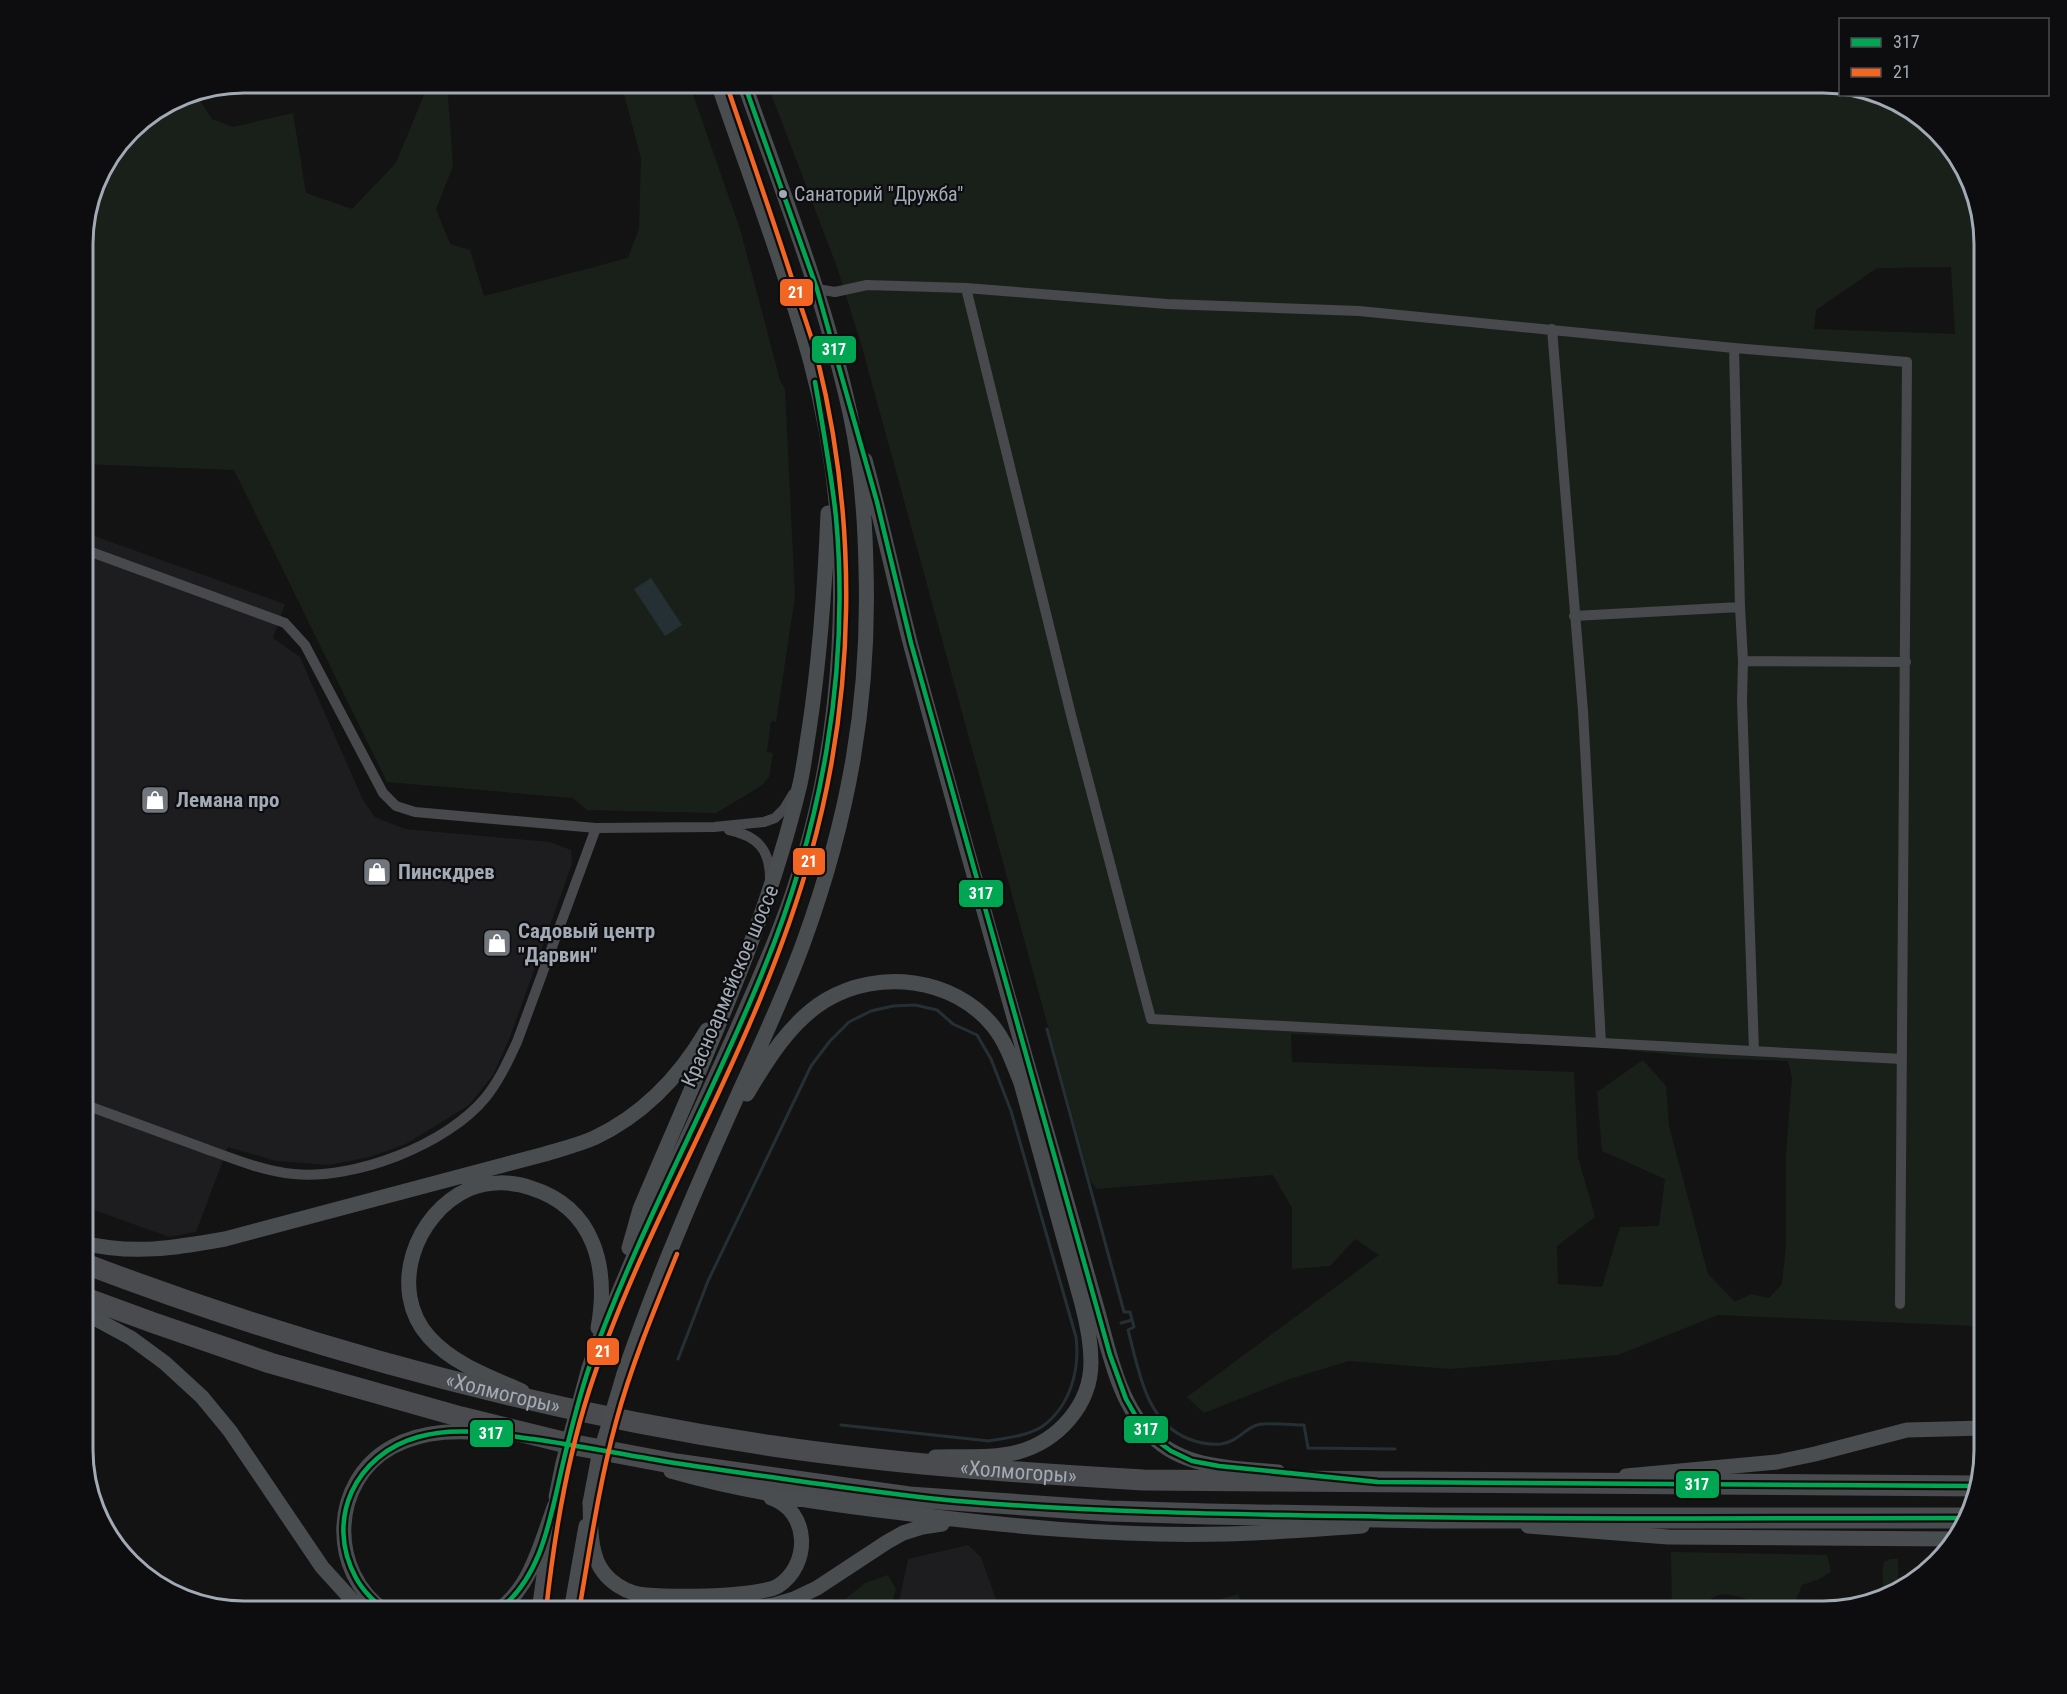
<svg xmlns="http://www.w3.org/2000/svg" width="2067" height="1694" font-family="'Roboto Condensed',sans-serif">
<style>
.built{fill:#1d1d1f}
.green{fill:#192019;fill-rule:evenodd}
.water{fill:#253035}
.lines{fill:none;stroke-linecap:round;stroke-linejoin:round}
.stream{stroke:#253035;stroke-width:3}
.street{stroke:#47494c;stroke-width:10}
.secondary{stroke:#4a4d50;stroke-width:15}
.highway{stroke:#494b4e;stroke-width:21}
.secondary-bridge{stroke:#4a4d50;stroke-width:15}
.bus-1-casing{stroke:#0d0d0f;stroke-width:9}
.bus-2-casing{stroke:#0d0d0f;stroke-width:9}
.bus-1{stroke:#00a651;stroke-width:4.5}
.bus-2{stroke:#f26522;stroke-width:4.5}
.bus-dot{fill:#a2abb5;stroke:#0d0d0f;stroke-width:2}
.labels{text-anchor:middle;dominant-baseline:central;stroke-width:4.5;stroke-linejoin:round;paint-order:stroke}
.bus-label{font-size:20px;fill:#a2abb5;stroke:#0d0d0f;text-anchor:start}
.poi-label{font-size:21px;font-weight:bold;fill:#a2abb5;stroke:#0d0d0f;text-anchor:start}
.street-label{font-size:21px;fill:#a2abb5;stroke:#0d0d0f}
.rim{fill:none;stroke:#a2abb5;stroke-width:3}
.line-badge{stroke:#0d0d0f;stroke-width:2}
.badge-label{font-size:16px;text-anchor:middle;font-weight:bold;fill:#fff}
</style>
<rect width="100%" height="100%" fill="#131313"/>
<!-- built -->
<path class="built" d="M83 532 285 604 273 638 300 657 363 800 375 817 405 829 550 842 571 850 572 864 510 1037 493 1075 469 1105 406 1144 370 1157 329 1165 276 1161 228 1147 196 1232 169 1237 83 1206Z
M968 1545 981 1557 1000 1611H897L908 1559Z"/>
<!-- green -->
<path class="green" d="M429 83H447L453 166 436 209 450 244 470 250 484 296 628 258 639 229 641 158 621 83H689L740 229 780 380 785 389 795 597 776 722 771 721 767 752 773 753 769 777 761 786 716 813 587 810 573 798 387 782 234 470 83 464V233L99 172 137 123 182 95 194 92 212 119 233 127 293 113 306 193 352 209 396 163Z
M767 83H1824L1840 86V94L1885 95 1929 122 1968 173 1984 244V875L1976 1326 1718 1315 1618 1355 1450 1369 1349 1361 1290 1379 1204 1413 1187 1397 1379 1255 1355 1239 1330 1266 1292 1269V1208L1273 1175 1097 1189 1090 1180 862 347 837 267ZM1951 267 1955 334 1814 329 1816 310 1877 268ZM1291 1034 1595 1047 1706 1058 1788 1061 1792 1078 1786 1154V1245L1782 1284 1769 1298 1751 1294 1735 1302 1708 1274 1669 1126 1666 1086 1643 1060 1597 1092 1602 1151 1665 1179 1659 1226 1620 1227 1602 1287 1558 1284 1557 1246 1595 1217 1578 1157 1574 1072 1292 1062Z
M1671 1552 1827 1555 1831 1572 1817 1580 1802 1585 1796 1600C1791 1602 1784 1606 1779 1607 1756 1610 1719 1575 1702 1611H1672Z
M1890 1559H1898V1592L1883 1598C1884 1585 1881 1574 1884 1562Z
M888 1575 896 1589 890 1611H831L865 1583Z
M1238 1594 1246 1611H1207L1214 1601Z"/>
<!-- water -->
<path class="water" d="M651 578 682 625 665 636 634 589Z"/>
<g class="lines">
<!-- stream -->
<path class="stream" d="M1047 1029 1124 1312H1130L1134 1327 1128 1330C1139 1370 1145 1422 1189 1439 1199 1443 1209 1445 1221 1444 1239 1441 1244 1429 1257 1425 1266 1422 1293 1425 1304 1425L1308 1448 1395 1449
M1121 1323 1132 1320
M678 1359 708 1281 811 1066 830 1041 849 1022 871 1011 893 1006 915 1005 937 1010 953 1024 977 1035 991 1059 1011 1111 1076 1337C1080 1369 1071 1405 1043 1426 1028 1436 1006 1438 989 1441L841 1425"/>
<!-- street -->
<path class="street" d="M966 288 1071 715 1151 1019 1902 1059
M817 289 835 292 867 285 966 288 1167 304 1359 311 1734 348 1907 362 1900 1304
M1552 329 1583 711 1601 1043
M1734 348 1740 607 1743 661 1742 701 1754 1051
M83 549 285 623 305 645 383 793 396 806 415 812 596 828 714 827 764 822 775 818 784 809 793 794
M1574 616 1740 607
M1743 661 1906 662
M729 830C758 836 770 850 770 879
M83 1104C121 1118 160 1132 198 1146 229 1157 261 1171 294 1174 354 1180 447 1145 486 1097 499 1081 508 1061 517 1042L596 828"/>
<!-- secondary -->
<path class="secondary" d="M865 460C882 522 895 584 911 646 961 831 1013 1015 1066 1199 1076 1235 1086 1270 1096 1305 1109 1350 1118 1404 1153 1437 1185 1469 1236 1468 1278 1472
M747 1094C767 1060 791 1021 826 1000 878 969 953 977 993 1026 1006 1042 1013 1063 1021 1083L1082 1304C1087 1323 1091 1342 1091 1362 1091 1405 1058 1441 1018 1452 992 1459 962 1456 935 1457
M83 1243C133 1255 175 1248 225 1239L545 1154C561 1149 578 1145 594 1138 643 1115 680 1076 707 1030
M629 1248 640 1209C699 1069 765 932 800 784 804 766 806 748 809 730 820 658 825 586 828 513
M83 1312 131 1338 165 1363 202 1397 230 1431 322 1567 362 1611
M589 1368C601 1332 617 1297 632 1261 679 1151 734 1044 778 933 848 757 860 542 810 359 784 266 749 174 718 83
M624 1374C656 1280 696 1188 737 1097 760 1046 785 994 804 941 849 817 870 700 866 568 865 516 861 463 850 413 825 299 782 191 744 83
M522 1391C490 1377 453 1364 429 1337 387 1290 415 1213 469 1189 488 1181 512 1181 531 1188 595 1208 609 1268 598 1328
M671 1471C744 1492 820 1503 895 1512 1004 1526 1116 1537 1226 1534 1271 1533 1317 1529 1362 1526
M1626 1476 1777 1462 1815 1454 1907 1430 1984 1428
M590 1503C591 1525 589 1555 604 1573 611 1582 623 1590 634 1593 656 1599 760 1597 778 1586 811 1565 810 1511 771 1498
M1528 1526 1668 1537 1955 1539
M385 1611C328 1572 330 1481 392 1447 425 1429 462 1430 499 1434
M497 1611C531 1588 541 1542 555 1505
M539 1611 549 1540
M571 1611 586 1526
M669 1611 696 1607 749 1608 774 1605 794 1599 817 1588 887 1542 903 1533 922 1527 942 1524"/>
<!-- highway -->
<g class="highway">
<path id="s1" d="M83 1263C306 1348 537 1411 773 1446 896 1464 1019 1473 1143 1480L1979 1486"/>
<path d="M83 1297 154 1323 270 1363 461 1417 575 1445 676 1464 909 1497 1110 1511 1208 1514 1433 1518H1967"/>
</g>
<!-- secondary-bridge -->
<path class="secondary-bridge" d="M556 1497 563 1463 589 1368
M590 1503 598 1461 624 1374"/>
<!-- bus-1 casing -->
<g class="bus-1-casing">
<path id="bus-1" d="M744 83 817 289 877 502 911 643 1110 1355 1126 1399 1138 1420 1153 1438 1171 1451 1192 1461 1219 1466 1378 1482 1979 1486
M385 1611C374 1601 363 1591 356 1578 324 1519 356 1454 418 1437 456 1426 495 1434 533 1439 575 1445 615 1453 657 1460 704 1468 751 1474 798 1481 851 1488 904 1496 958 1501 1088 1512 1219 1514 1350 1516 1556 1520 1761 1518 1967 1518
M497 1611C544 1577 551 1512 564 1459 572 1426 580 1392 592 1359 640 1226 710 1102 763 971 822 828 850 671 836 517 831 472 823 427 815 382"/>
</g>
<!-- bus-2 casing -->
<g class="bus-2-casing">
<path id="bus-2" d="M546 1611C554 1537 566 1463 589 1391 631 1261 700 1142 753 1016 775 964 795 911 810 857 856 694 858 522 817 357 811 334 802 311 795 288 773 219 749 151 726 83
M579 1611C590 1548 599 1484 616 1422 631 1366 655 1308 677 1254"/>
</g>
<!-- bus-1 -->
<use href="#bus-1" class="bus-1"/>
<!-- bus-2 -->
<use href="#bus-2" class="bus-2"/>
</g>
<!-- icons -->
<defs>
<g id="shop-square" transform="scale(1.5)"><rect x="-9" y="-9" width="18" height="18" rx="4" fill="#70767c" stroke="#0d0d0f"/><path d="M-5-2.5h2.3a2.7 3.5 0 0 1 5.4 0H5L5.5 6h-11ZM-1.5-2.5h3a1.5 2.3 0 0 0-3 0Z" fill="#fff"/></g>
</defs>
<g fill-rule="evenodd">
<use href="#shop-square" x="155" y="800"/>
<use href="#shop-square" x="377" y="872"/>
<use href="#shop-square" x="497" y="943"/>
</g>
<!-- markers -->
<circle class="bus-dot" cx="783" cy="194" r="5"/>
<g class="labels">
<!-- bus labels -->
<g class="bus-label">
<text x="794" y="194">Санаторий "Дружба"</text>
</g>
<!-- poi labels -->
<g class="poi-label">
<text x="176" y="800">Лемана про</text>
<text x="398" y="872">Пинскдрев</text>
<text x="518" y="931">Садовый центр<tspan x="518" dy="24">"Дарвин"</tspan></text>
</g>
<!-- street labels -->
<g class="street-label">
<text transform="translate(730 986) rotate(-67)">Красноармейское шоссе</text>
<text stroke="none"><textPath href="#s1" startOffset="440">«Холмогоры»</textPath></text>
<text stroke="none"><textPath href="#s1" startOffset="962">«Холмогоры»</textPath></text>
</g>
</g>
<!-- crop -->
<path d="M0 0H2067V1694H0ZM244 93H1823A151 151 0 0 1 1974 244V1450A151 151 0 0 1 1823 1601H244A151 151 0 0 1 93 1450V244A151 151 0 0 1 244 93Z" fill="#0d0d0f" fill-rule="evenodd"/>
<path class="rim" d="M244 93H1823A151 151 0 0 1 1974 244V1450A151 151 0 0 1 1823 1601H244A151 151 0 0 1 93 1450V244A151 151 0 0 1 244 93Z"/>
<g class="line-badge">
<rect x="779" y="278" width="35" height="29" rx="6" fill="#f26522"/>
<rect x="811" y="335" width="46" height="29" rx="6" fill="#00a651"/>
<rect x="792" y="847" width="34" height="29" rx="6" fill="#f26522"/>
<rect x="958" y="879" width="46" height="29" rx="6" fill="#00a651"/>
<rect x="586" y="1337" width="34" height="29" rx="6" fill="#f26522"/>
<rect x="1123" y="1415" width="46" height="29" rx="6" fill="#00a651"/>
<rect x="469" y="1419" width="45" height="29" rx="6" fill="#00a651"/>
<rect x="1675" y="1470" width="45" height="29" rx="6" fill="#00a651"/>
</g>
<g class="badge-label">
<text x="796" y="298">21</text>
<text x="834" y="355">317</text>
<text x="809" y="867">21</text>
<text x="981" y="899">317</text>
<text x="603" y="1357">21</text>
<text x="1146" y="1435">317</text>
<text x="491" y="1439">317</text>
<text x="1697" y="1490">317</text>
</g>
<!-- legend -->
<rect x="1839" y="18" width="210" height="78" fill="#0d0d0f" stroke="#494c51" stroke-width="1.5"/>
<rect x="1851" y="38" width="30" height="9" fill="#00a651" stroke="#494c51" stroke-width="1.5"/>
<text x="1893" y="48" font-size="18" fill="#a2abb5">317</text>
<rect x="1851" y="68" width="30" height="9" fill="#f26522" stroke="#494c51" stroke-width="1.5"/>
<text x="1893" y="78" font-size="18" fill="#a2abb5">21</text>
</svg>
